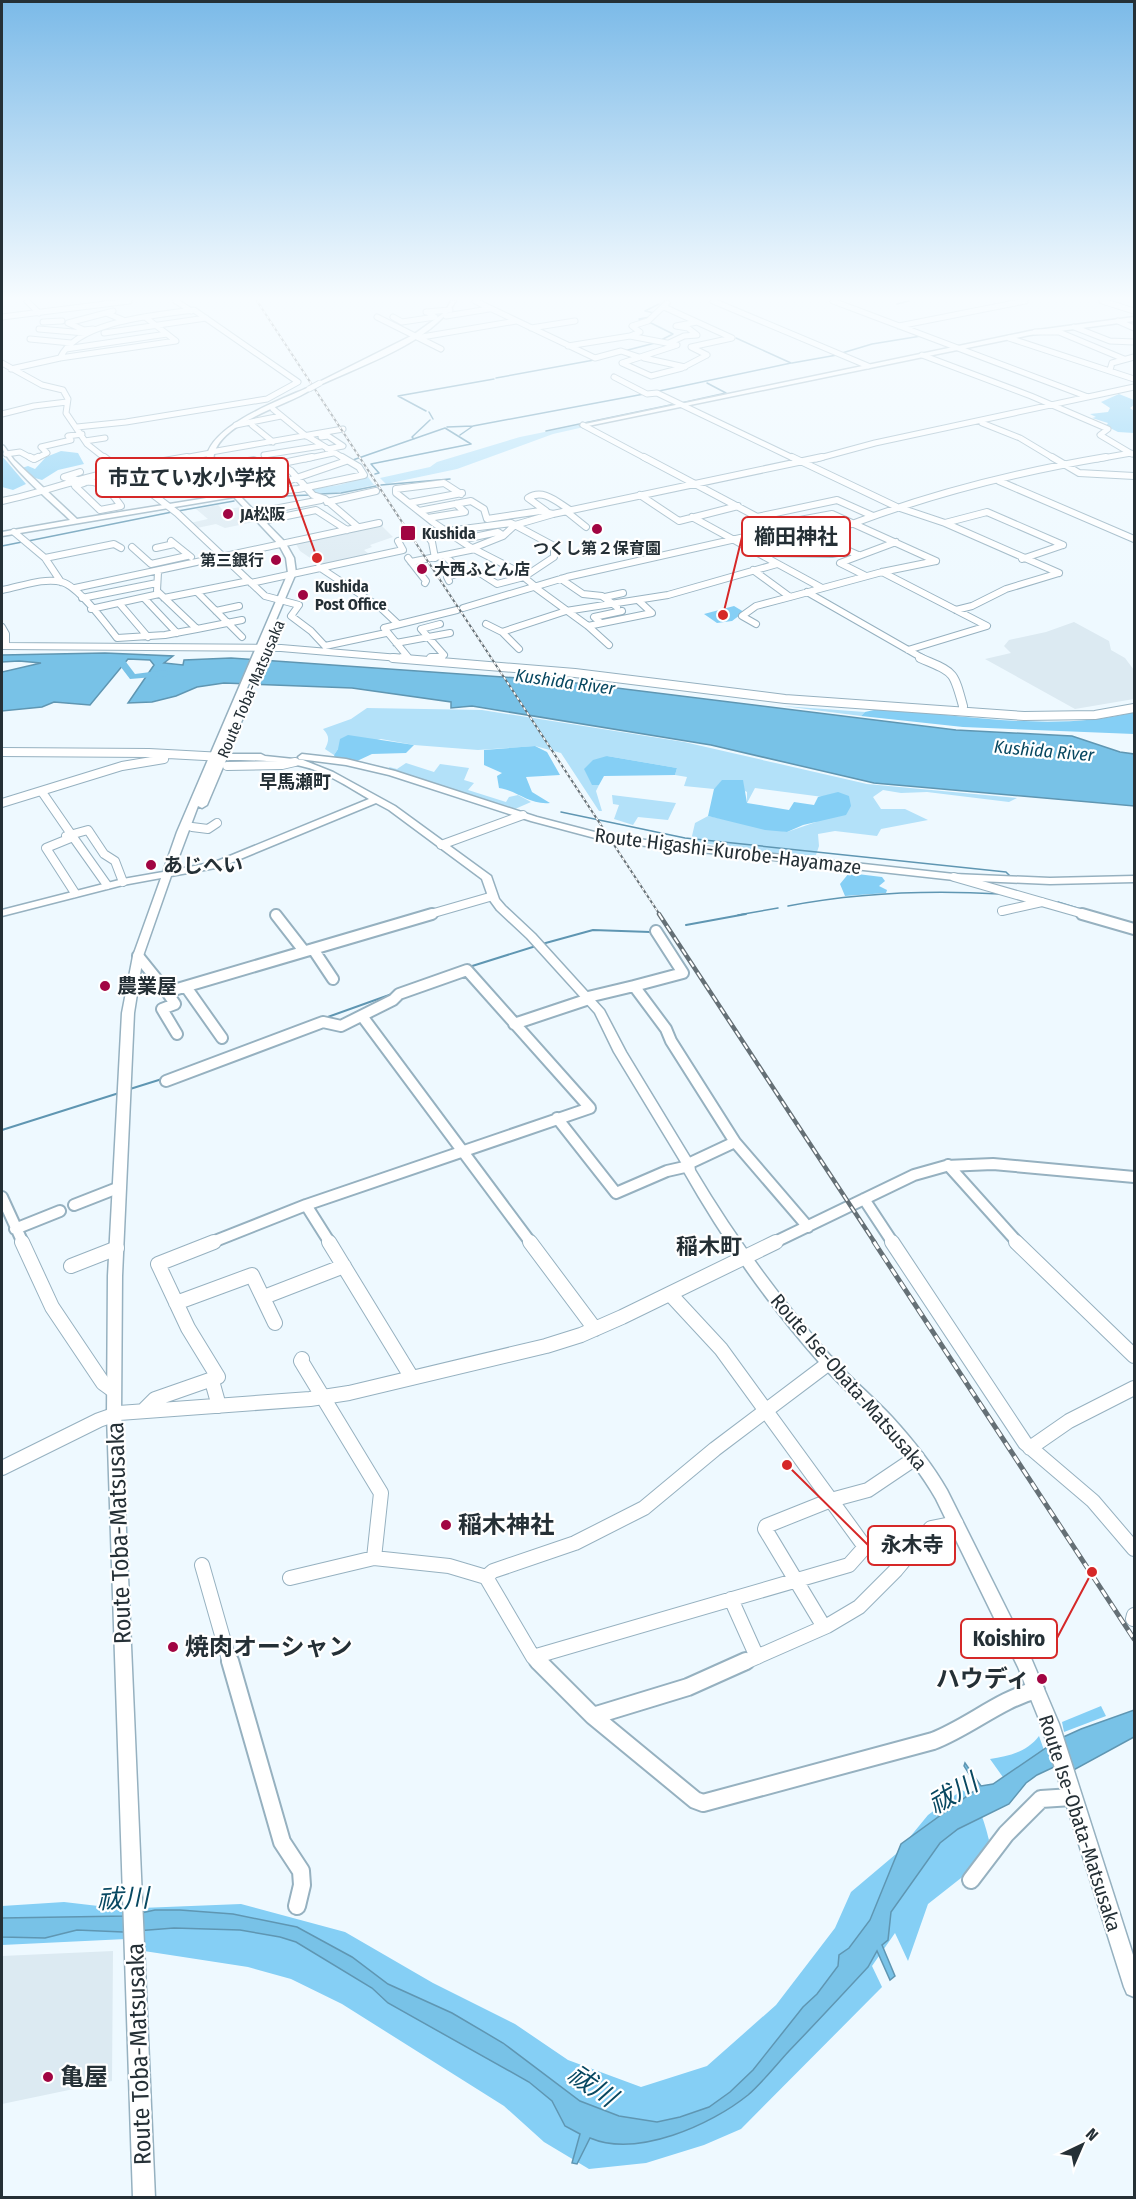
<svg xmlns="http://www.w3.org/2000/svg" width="1136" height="2199" font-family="'Fira Sans Condensed','Noto Sans JP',sans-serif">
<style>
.built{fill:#dceaf2}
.green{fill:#b3e1f9}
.forest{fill:#85cff5}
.water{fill:#78c2e7;stroke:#5f96b2;stroke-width:1.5}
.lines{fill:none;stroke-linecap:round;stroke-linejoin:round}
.stream-far1{stroke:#5f96b2;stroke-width:1.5}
.stream{stroke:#5f96b2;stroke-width:2}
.river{fill:#78c2e7;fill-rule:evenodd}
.minor-far5-casing{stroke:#96b1c0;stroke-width:7}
.minor-far4-casing{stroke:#96b1c0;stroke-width:8}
.minor-far3-casing{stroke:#96b1c0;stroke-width:10}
.minor-far2-casing{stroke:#96b1c0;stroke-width:14}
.minor-far1-casing{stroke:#96b1c0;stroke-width:16}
.minor-casing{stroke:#96b1c0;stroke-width:20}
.major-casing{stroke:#96b1c0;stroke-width:3}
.minor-far5{stroke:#fff;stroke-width:5}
.minor-far4{stroke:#fff;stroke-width:6}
.minor-far3{stroke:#fff;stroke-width:8}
.minor-far2{stroke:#fff;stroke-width:10}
.minor-far1{stroke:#fff;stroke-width:14}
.minor{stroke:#fff;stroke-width:16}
.major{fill:#fff;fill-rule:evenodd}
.rail-far2-casing{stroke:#657076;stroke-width:2}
.rail-far1-casing{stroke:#657076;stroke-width:4.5}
.rail-casing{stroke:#657076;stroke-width:5}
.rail-far2{stroke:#fff;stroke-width:1.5;stroke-dasharray:3;stroke-linecap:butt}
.rail-far1{stroke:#fff;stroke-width:2;stroke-dasharray:7;stroke-linecap:butt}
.rail{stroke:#fff;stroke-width:3;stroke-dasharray:8;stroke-linecap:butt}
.major-bridge-casing{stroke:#96b1c0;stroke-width:7;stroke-linecap:butt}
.major-bridge{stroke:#fff;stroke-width:5}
.poi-dot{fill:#a10542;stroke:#fff;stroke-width:2}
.labels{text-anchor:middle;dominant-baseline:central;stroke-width:4.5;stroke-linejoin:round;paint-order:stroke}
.far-poi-label{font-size:16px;font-weight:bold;fill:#253036;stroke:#fff;text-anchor:start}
.far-street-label{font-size:16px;fill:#253036;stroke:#fff}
.far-water-label{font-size:18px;font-style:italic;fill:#084861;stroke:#fff}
.far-quarter-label{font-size:18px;font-weight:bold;fill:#253036;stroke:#fff}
.street-label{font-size:20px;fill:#253036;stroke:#fff}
.poi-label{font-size:20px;font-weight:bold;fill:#253036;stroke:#fff;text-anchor:start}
.quarter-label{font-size:22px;font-weight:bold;fill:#253036;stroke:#fff}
.near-poi-label{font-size:24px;font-weight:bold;fill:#253036;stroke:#fff;text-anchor:start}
.near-street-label{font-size:24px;fill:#253036;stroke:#fff}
.near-water-label{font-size:26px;font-style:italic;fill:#084861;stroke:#fff}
.leader{fill:none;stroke:#d62828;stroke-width:2}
.callout-dot{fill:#d62828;stroke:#fff;stroke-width:2}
.callout{fill:#fff;stroke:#d62828;stroke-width:2}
.callout-label{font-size:21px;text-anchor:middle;font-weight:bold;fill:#253036}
</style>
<rect width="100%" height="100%" fill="#eef9ff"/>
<!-- built -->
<path class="built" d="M218 505 223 510 241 507 254 522 225 528 216 524 197 528 190 523 208 519 196 509Z
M381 525 393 537 370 545 372 547 364 550 370 555 322 566 300 551 296 544 297 542Z
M1074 622 1109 641 1111 650 1125 658 1134 670V699L1075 709 985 659 1011 653 1004 646 1009 640 1046 632Z
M113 1951 112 2081 2 2104V1956Z"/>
<!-- green -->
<path class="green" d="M579 425 584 427 553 434 457 469 386 484 380 478 430 467 437 462 520 437Z
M368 477 374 485 343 492 315 494 311 489 339 485Z
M783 706 865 712 861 716Z
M367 708 482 710 684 742 867 784 1017 798 1009 802 927 792 901 793 883 790 873 797 881 809H905L928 820 881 829 877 836 835 831 818 834 819 846 816 855H778L698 842 692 836 695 823 708 816 787 832 816 822 823 797 755 788 747 803V792L723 780 714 789 684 786 687 777 675 775 677 768 607 756 592 784 599 785 596 791 602 811H599L561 753 535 746 478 750 414 745 381 739 338 749 334 755 325 749C329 741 330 736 323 729L351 719Z
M406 763 434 772 440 764 469 768 464 780 474 783 468 790 506 802 509 797 518 795 531 802 515 809 390 770 389 767 397 769Z
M612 795 676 803 668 820 638 817 633 825 614 819 619 805 613 804Z"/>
<!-- forest -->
<path class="forest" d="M1119 394 1134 400V405L1130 408 1134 411V433L1118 432 1106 426 1108 423 1092 418 1096 417 1090 414 1108 412 1110 408 1101 402Z
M61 451 78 453 84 464 58 470 42 480 35 478 22 468 28 466 35 469 46 457Z
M2 456 26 484 13 490 2 487Z
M734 606 744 612 732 621 717 623 704 614Z
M883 708C960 716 1059 732 1134 712V734L963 727 861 716 865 712Z
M348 735 414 745 406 753 372 754 357 761 335 758 334 755 338 749 340 739Z
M535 746 547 752 560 775 526 777 532 792 550 803C529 805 518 791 499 788L497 776 502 773 484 765V750Z
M607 756 677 768 675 775 604 776 599 785H592L584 769 593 760Z
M722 780H743L747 803 789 810 794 802 814 805 818 797 838 792 849 796 851 806 846 815 803 825 787 832 765 830 708 816 714 789Z
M849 873 882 877 885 881 879 886 887 890 886 893 845 896 840 884Z
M1101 1706 1106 1716 1064 1732 1062 1722Z
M1039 1736 1045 1753 1005 1780 990 1759C1009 1756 1027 1752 1039 1736Z
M962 1790C978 1797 985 1824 989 1840L975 1867 928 1904 908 1961 895 1933 872 1966 882 1987 741 2129 704 2145 646 2163 589 2169 544 2142 504 2106 342 2004 291 1979 248 1967 144 1951 141 1908 241 1904 345 1932 433 1983 515 2024 568 2060 641 2087 707 2066 776 2005 835 1928 851 1892 896 1854 928 1815Z
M64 1902 124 1909 126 1939 2 1945V1906Z"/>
<!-- water -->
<path class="water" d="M105 653 173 656 164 663 183 665 184 660 231 658 560 681 956 730 1072 736 1120 752 1134 754V806L874 783 711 745 472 706 451 708V702L352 688 224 683 197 687 176 696 152 702 128 703 154 665 150 660 128 659 90 705 54 702 42 707 2 711V672L41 663 19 661 2 662V655Z
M1134 1710V1737L1070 1772 1054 1767 1037 1775 1026 1783 1009 1804 958 1829 940 1843 891 1912 888 1940 882 1945 895 1976 890 1980 877 1951 868 1967C842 1995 816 2023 789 2051 776 2065 763 2082 748 2095 711 2125 637 2158 590 2138L577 2164 572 2163 580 2134 565 2126 552 2101 529 2082 388 2003 372 1988 296 1942 280 1937 240 1930 174 1928 123 1932 77 1930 45 1938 2 1937V1918L127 1916 155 1910H180L233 1914 297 1927 352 1957 388 1984 452 2013 503 2043 580 2101 619 2116 657 2122 680 2117 709 2107 730 2092 753 2070 803 2007 817 1994 838 1966 839 1955 849 1948 870 1920 901 1844 978 1788 964 1766 965 1763 981 1786 993 1784 1059 1739 1081 1729Z"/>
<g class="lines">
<!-- stream-far1 -->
<path class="stream-far1" d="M897 304 909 301
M654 313 645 311 659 304
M642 320 639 319 650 317
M624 351 655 343 673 334 649 322
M842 353 872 344 921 336
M792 363 837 355
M496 378 594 360
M659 391 791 363 736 338
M681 403 726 393 707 383
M426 411 398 396 494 379
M429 412 433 419
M447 427 473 426
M546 431 675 404
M460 435 473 426 644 394
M414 439 412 437 430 420
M350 461 445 428 471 444 371 464 379 473 375 474
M330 485 357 479
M381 485 450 479
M320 494 341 493 376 486
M279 495 291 492
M257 497 311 495
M178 511 234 501
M28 541 172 512
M2 546 22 542
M561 812 685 838 1006 872 1011 877
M1058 902 1084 910
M788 906C856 893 931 890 1000 894
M738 915 778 908"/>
<!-- stream -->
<path class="stream" d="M686 925 746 914
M542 944 593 930 650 932
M469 967 536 946
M325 1018 392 994
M130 1089 162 1079
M2 1130 119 1093"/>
<!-- river -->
<path class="river" d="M110 656 123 658 135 674 166 670 171 673 166 676 130 679 117 662 107 661V657Z"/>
<!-- minor-far5 casing -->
<g class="minor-far5-casing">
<path id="minor-far5" d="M27 301 39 313
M176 301 191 311
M475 301 595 358 621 351 639 357
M713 301 868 366
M833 301 1088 397
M1102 301 1134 311
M664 307 732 338 691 347 707 355
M113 311 106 313 123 320 119 322
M426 312 450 310
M446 316 489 309
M2 317 129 301
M377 317 441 349
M393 317 402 322 435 317 427 312
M1118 321 1134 328
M43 322 62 321
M899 326 1025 301
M1074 327 1110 341 1134 342
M531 328 575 321
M39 329 85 333
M93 329 84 330 68 323 106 313
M1035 332H1059L1124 359
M104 333 206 318
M630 336 677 345 622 363 651 376 682 368 707 355
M422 337 516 321
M1009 338 1134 379
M30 339 71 343
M669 343 684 336 697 335 688 328 676 326 697 322
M568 346 630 336 640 332 632 326 648 321 667 303
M66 349 167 334
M922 355 1031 396 1108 429 1100 435 1132 454
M60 358C77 321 157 315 194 310L298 382 267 399 126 422 77 427
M644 358 685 367
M2 363 42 385 63 390 68 399 66 413 87 444 106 459
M11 369 60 358 176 341 145 317
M1110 370 1112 363 1134 357
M614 377 647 394 657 393 795 459
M273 409 306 436
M2 414 34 406 67 402
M982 423 1020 438 1055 459
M236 425 281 416
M252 425 273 442
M583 425 647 459
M307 436 345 459
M321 437 328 436 343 446 327 449
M85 441 105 438
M211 452 343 429
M6 454 20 452 33 459
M264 455 321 446
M35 459 47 453 41 447 71 440 68 436 82 434
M178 459 211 453
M305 459 333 453
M816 459 875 443 1134 387
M1097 459 1131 453"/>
</g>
<!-- minor-far4 casing -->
<g class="minor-far4-casing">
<path id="minor-far4" d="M30 457 34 459 38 457
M104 457 177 513 265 596 299 605 291 616 311 631 325 646 386 633
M312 457 278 464 291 471 313 495 325 499 358 527
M792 457 897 507 945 523 1059 573
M1052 457 1079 473 1134 476
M215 467 254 460 269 467 279 465
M118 469 187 457
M253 470 272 487
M143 471 179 465 183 469 196 467
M224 476 269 467
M77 480 64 477 80 472
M999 481 1134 539
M84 483 75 486 100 510 121 506C111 492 103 480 85 482
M273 486 346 461
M241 494 298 489 364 475 359 467 342 457
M461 494 444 483 396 489V493L434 523 470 547 515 570 536 587
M640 495 679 521 738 506
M2 501C42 493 79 478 119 470
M327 502 376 491
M409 503 462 493
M419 511 471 501 484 509 487 519 540 511 553 514
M546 511 528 498C543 488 557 502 570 510
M566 511 586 527
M259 512 321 500
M692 517 822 588
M757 517 837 500 873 516
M428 518 465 512 456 504
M267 520 316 510 347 530
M945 523 987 512 1063 545
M852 524C931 494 1023 471 1106 457
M773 525 832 514 936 561
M447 531 511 523 554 546V557L524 577 497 584 475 570
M14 532 45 558 61 582
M460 540 498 532 501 534
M171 541 191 557
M132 547 151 564 187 556
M156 548 174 544
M473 548 503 536 515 525 553 514 822 457
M760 553 832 554 849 551 858 555
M445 556 462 572 447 577 449 581
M45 558 114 544 121 548
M408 558 426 581 425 583
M435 558 432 542 426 533 443 529
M1022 559 1063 545
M411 562 475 549
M319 567 381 608 398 624
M753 570 790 597 882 572 936 561
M882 572 987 626 908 650
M866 576 840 563 896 542
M561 579 583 594 602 596 617 607
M251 583 403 550 398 541
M75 588 379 523
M536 588 588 626 609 645
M2 590C20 587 43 577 62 582 79 587 106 624 117 638L165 635 197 629 157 591 158 572
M197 592 242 637
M807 592 924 659
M605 597 623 593
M82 598 157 583
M144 598 177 633
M164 598 249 581
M119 603 148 637
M463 608 567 577 780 529 644 457
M91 609 159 594
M956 610 972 606 1006 589 1059 573
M216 611 239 606
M601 623 594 617 622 611
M486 624 502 632 519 649
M756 624 742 616 756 606 790 597
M588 626 652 613 639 601
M2 627 6 634V645
M197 629 242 620
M502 632 566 611 668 595 777 564
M396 643 450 633
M2 646 281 648 411 659
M402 657H408L384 628 457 610
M431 658H441L444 655 421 629 440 624"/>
</g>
<!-- minor-far3 casing -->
<g class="minor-far3-casing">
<path id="minor-far3" d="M393 658 575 673 785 699 1024 716 1095 715 1134 708
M431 658H441
M920 658C954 673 953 669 963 706
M2 752 149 753 223 757
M227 766 282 765 295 762
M42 792 71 834
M2 803 122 766 164 759
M192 827 208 829 217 823
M66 836 88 830 104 854 115 861 123 882
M441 845 523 815
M954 877 1087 915
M75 893 46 848 73 837 107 885
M1002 911 1042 902
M427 915 493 896"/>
</g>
<!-- minor-far2 casing -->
<g class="minor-far2-casing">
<path id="minor-far2" d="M1082 914 1134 929
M276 915 304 951
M313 949 333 979
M138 956 167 992 432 914
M634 986 683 973 656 931
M186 987 222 1038
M167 992 175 1004 162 1009 177 1034
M588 997 634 986 666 1029 671 1041 735 1142 808 1227
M362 1016 531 1243
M514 1024 589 999
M166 1081 323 1022 341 1026 393 1000 399 994 467 970 590 1108 306 1205 210 1243
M557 1118 616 1193 667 1171 689 1166
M688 1164 735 1142
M948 1165 1018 1243
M2 1197 23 1243
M864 1199 893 1243
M74 1205 120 1187
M306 1205 330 1243
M15 1229 60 1211
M773 1243 914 1175 946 1166 993 1164 1134 1177"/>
</g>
<!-- minor-far1 casing -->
<g class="minor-far1-casing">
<path id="minor-far1" d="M22 1242 52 1307 103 1383 114 1391
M329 1242 412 1378
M530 1242 595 1329
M892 1242 1025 1443 1093 1501 1134 1549
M1016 1242 1134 1356
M71 1266 117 1248
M264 1297 344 1266
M176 1303 252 1275 275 1323
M302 1359 301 1361 381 1493 374 1558
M212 1381 219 1406
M143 1411 155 1399 218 1377 188 1328 158 1264 214 1242
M1030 1448 1069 1421 1134 1388
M2 1468 99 1420 119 1413 310 1399 349 1393 546 1346 581 1335 622 1317 776 1242
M202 1565 230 1663
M486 1577 493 1571 575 1543 644 1508 715 1449 829 1363
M290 1578 374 1558 449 1566 486 1577 533 1657 539 1663
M731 1599 757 1657
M1133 1619 1134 1615
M824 1627 765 1529 766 1526 831 1500 868 1490 917 1457
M533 1657 849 1565 865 1547 721 1349 670 1294
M743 1663 827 1626 859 1607 896 1570 931 1528 956 1523"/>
</g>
<!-- minor casing -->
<g class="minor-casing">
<path id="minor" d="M230 1661 282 1842 301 1871 302 1885 297 1906
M538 1661 593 1716 695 1800 703 1803 933 1741C969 1727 999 1700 1036 1690
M593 1716 688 1687 746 1661
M971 1880 1006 1834 1041 1799 1072 1797"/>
</g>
<!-- major casing -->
<g class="major-casing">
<path id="major" d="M451 301H456C430 343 365 364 322 384L317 383 413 335 445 312Z
M1134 317V321L1030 335 583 427 580 425 1030 331Z
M307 388 312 389C287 406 223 421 214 454 213 458 214 464 214 469L237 493H242L243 494 240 496 285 542 294 558 296 573 239 707 243 705 247 708 228 754H261L265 756 303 760 333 772 395 806 491 876 499 899 505 906 535 934 604 1010 626 1052 694 1164 695 1170C733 1234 778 1296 827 1352 847 1375 871 1395 892 1417 913 1440 932 1464 947 1490L1031 1658 1059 1724 1134 1958V1997L1127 1994 1124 1987 1041 1724 1018 1667 936 1499C921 1473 902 1449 882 1426 861 1404 838 1384 818 1361 767 1303 721 1237 683 1170L682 1164 614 1052 595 1013 527 938 497 910 489 899 482 879 389 810 376 803 221 867 171 876 143 956 134 1013 122 1276 121 1415 155 2198H133L107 1415 108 1276 122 1013 133 956 161 878 123 885 2 916V910L123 879 163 872 177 832 288 573 286 558 279 545 234 497 2 536V532L70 520C57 507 2 461 2 445L4 446 14 460 77 519 231 494 208 469C208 465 206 459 207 455 215 424 280 400 307 388ZM226 760C249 760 278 760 301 766 325 771 348 787 369 799L215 862 174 870 198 806 202 808 207 805Z
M302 754 346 759 395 771 537 817 610 836 954 874 1050 878 1134 876V882L1050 884 954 880 610 842 531 821 389 775 346 765 299 759 298 757Z"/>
</g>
<!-- minor-far5 -->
<use href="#minor-far5" class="minor-far5"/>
<!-- minor-far4 -->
<use href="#minor-far4" class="minor-far4"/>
<!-- minor-far3 -->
<use href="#minor-far3" class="minor-far3"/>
<!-- minor-far2 -->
<use href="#minor-far2" class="minor-far2"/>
<!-- minor-far1 -->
<use href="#minor-far1" class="minor-far1"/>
<!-- minor -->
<use href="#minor" class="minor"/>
<!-- major -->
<use href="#major" class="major"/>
<!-- rail-far2 casing -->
<g class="rail-far2-casing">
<path id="rail-far2" d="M257 301 660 915"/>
</g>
<!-- rail-far1 casing -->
<g class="rail-far1-casing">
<path id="rail-far1" d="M659 914 875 1243"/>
</g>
<!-- rail casing -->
<g class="rail-casing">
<path id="rail" d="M874 1242 1134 1639"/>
</g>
<!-- rail-far2 -->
<use href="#rail-far2" class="rail-far2"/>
<!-- rail-far1 -->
<use href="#rail-far1" class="rail-far1"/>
<!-- rail -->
<use href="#rail" class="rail"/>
<!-- major-bridge casing -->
<g class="major-bridge-casing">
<path id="major-bridge" d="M309 389 320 383"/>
</g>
<!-- major-bridge -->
<use href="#major-bridge" class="major-bridge"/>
</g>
<!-- sky -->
<linearGradient id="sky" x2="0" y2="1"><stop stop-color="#7bbae8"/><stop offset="0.49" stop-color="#f7fcff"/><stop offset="1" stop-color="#f7fcff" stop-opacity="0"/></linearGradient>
<rect width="1136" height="609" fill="url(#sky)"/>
<!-- markers -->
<g class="poi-dot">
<circle cx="228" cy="514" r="6"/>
<circle cx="597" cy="529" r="6"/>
<rect x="400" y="525" width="16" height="16" rx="3"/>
<circle cx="276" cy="560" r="6"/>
<circle cx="422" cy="569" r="6"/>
<circle cx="303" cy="595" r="6"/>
<circle cx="151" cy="865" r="6"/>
<circle cx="105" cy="986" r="6"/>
<circle cx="446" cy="1525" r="6"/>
<circle cx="173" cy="1647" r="6"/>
<circle cx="1042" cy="1679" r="6"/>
<circle cx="48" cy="2077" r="6"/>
</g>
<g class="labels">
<!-- far-poi labels -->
<g class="far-poi-label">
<text x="240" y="514">JA松阪</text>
<text x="422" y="533">Kushida</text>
<text x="597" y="548" text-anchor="middle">つくし第２保育園</text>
<text x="264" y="560" text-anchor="end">第三銀行</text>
<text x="434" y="569">大西ふとん店</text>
<text x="315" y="586">Kushida<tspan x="315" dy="18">Post Office</tspan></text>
</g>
<!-- far-street labels -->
<g class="far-street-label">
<text transform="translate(251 689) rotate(-67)">Route Toba-Matsusaka</text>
</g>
<!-- far-water labels -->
<g class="far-water-label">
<text transform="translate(565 682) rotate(8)">Kushida River</text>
<text transform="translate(1044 751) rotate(5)">Kushida River</text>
</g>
<!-- far-quarter labels -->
<g class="far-quarter-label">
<text x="295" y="782">早馬瀬町</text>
</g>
<!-- street labels -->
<g class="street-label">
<text transform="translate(728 851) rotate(7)">Route Higashi-Kurobe-Hayamaze</text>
<text transform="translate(849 1382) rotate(49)">Route Ise-Obata-Matsusaka</text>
<text transform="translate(1080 1823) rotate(72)">Route Ise-Obata-Matsusaka</text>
</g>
<!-- poi labels -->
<g class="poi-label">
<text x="163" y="865">あじへい</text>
<text x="117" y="986">農業屋</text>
</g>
<!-- quarter labels -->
<g class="quarter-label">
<text x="709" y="1246">稲木町</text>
</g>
<!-- near-poi labels -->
<g class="near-poi-label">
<text x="458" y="1525">稲木神社</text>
<text x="185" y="1647">焼肉オーシャン</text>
<text x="1030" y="1679" text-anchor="end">ハウディ</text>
<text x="60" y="2077">亀屋</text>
</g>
<!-- near-street labels -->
<g class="near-street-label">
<text transform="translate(119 1533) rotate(-92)">Route Toba-Matsusaka</text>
<text transform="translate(139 2054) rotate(-92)">Route Toba-Matsusaka</text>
</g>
<!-- near-water labels -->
<g class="near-water-label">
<text transform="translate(953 1794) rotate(-30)">祓川</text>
<text transform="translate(123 1899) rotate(-2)">祓川</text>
<text transform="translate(592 2086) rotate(34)">祓川</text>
</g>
</g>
<!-- callouts -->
<path class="leader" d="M317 558L288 477M723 615L742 537M787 1465L868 1545M1092 1572L1057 1638"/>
<g class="callout-dot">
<circle cx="317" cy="558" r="6"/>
<circle cx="723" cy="615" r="6"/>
<circle cx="787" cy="1465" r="6"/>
<circle cx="1092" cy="1572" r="6"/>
</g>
<g class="callout">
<rect x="96" y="458" width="192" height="39" rx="6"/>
<rect x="742" y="517" width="108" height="39" rx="6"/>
<rect x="868" y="1526" width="87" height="39" rx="6"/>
<rect x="961" y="1619" width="96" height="39" rx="6"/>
</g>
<g class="callout-label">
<text x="192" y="485">市立てい水小学校</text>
<text x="796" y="544">櫛田神社</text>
<text x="912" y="1552">永木寺</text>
<text x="1009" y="1646">Koishiro</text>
</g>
<!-- border -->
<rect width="1136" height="2199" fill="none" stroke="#253036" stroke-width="6"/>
<!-- north arrow -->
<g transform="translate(1082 2145) rotate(44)" stroke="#ffffff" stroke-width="4.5" paint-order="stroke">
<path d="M0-4.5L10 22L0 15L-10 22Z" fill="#253036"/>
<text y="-9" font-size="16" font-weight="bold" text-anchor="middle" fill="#253036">N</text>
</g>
</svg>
